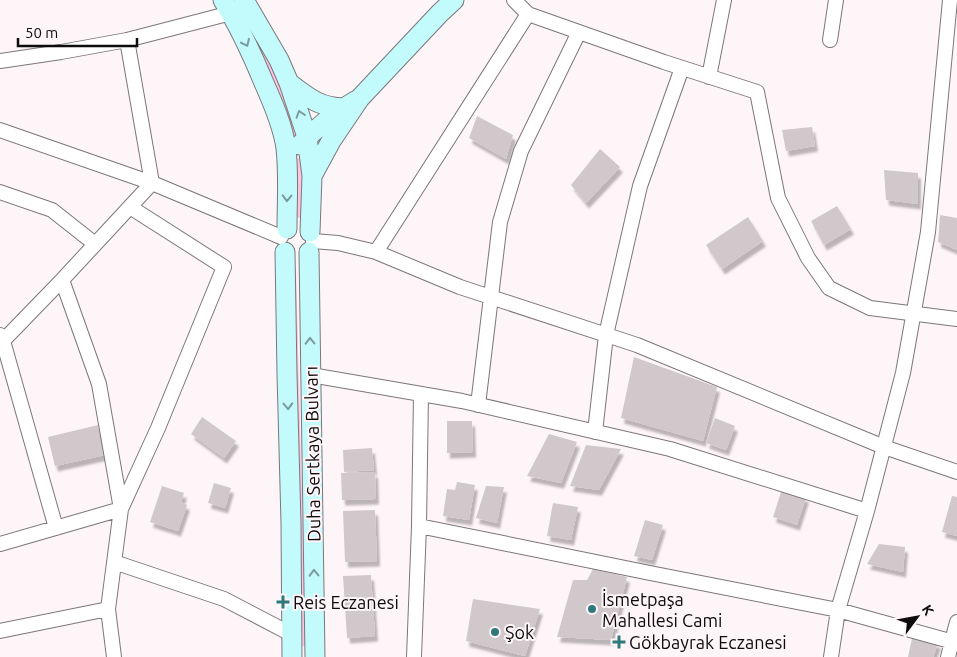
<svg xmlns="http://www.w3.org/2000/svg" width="957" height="657" font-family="Ubuntu,sans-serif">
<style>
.green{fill:#fdc5e1}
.building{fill:#d0c8cb;filter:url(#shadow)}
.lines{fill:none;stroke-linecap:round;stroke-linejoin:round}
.street-casing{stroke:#7d7679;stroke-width:16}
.secondary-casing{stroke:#7d7679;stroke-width:21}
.street{stroke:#fff;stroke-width:14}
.secondary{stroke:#c3fafc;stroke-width:19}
.oneway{stroke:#7a9a9c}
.poi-dot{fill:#2f787b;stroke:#fef5f9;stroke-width:2}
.labels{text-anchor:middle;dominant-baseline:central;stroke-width:4;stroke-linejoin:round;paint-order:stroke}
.street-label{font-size:18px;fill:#0d0b0c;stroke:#fef5f9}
.poi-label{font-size:18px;fill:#0d0b0c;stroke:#fef5f9;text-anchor:start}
</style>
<defs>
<filter id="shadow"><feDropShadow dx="3" dy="5.5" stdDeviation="1" flood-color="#0004"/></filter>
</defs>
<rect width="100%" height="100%" fill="#fef5f9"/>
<!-- green -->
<path class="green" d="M233 0H239L281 86 300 133 293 140Z
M302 155V218L292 217 295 161Z
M296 269 306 646H302L292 270Z"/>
<!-- building -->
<path class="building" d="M477 116 513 135 506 159 469 138Z
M812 127 815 146 786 151 782 130Z
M600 149 620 167 586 203 571 185Z
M884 170 918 173V204L886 200Z
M837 206 851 229 824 245 811 221Z
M940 215 957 218V250L938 242Z
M748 217 763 241 722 269 706 245Z
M634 357 717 387 703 441 621 418Z
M202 417 236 441 224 458 191 434Z
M715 418 735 426 726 450 706 443Z
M447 421H472L473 452 447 453Z
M98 425 105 455 55 466 48 437Z
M549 434 577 442 561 483 527 476Z
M586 445 621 449 599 490 570 486Z
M372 448 374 470 344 472 343 450Z
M375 472 376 499 342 500 341 473Z
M457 482 475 485 469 520 443 516 447 489 455 490Z
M214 483 231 488 225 508 208 503Z
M162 486 184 493 181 502 187 505 178 531 150 522Z
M486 486 504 487 497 523 476 518Z
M782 489 806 497 797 525 773 517Z
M952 496 957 497V536L942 532Z
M553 503 578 507 571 540 547 536Z
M375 510 377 561 345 562 343 511Z
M645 520 663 525 652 560 634 556Z
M879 544 905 547 903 572 867 564Z
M593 569 627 577 611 640 557 637 573 580H587Z
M371 575 375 636 347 638 343 576Z
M473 599 540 609 525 656 466 641Z
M913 634 938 643 933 657H908Z"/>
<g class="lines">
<!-- street casing -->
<g class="street-casing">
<path id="street" d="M514 0 528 14 664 62 757 92 778 198 808 258 829 288 870 308 957 319
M830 40 836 0
M0 61 61 52 127 40 231 13
M709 77 724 0
M0 130 152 183 281 237
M0 192 52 210 95 244
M313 241 338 243 376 252 460 287 637 345 884 447 957 472
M376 252 528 14
M62 280 99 384 121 509 108 609 114 657
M0 335 3 341 56 528
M0 344 62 280 152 183 127 40
M311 375 462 401 670 449 867 511
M478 405 500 222 521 151 579 32
M595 432 606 335 640 186 682 68
M419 526 650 573 838 610 957 643
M0 544 121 509 158 428 224 267 130 207
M114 562 224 599 291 634
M0 631 108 609
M414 657 419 526 421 394
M831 657 838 610 867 511 903 373 928 232 950 0
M948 657 957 622"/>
</g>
<!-- secondary casing -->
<g class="secondary-casing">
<path id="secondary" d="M223 0C239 26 252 54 264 83 273 103 283 126 286 148 289 175 287 202 287 229
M244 0 279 60 289 83 307 137 312 176 310 232
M289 83C308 97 318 107 343 108
M300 145C317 127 334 113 355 101
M312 176 331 141 360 98 440 13 454 0
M285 252 287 374 291 523 292 657
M309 252 315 657"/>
</g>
<!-- street -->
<use href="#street" class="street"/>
<!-- secondary -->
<use href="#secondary" class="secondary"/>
</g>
<!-- one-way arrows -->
<defs><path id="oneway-chevron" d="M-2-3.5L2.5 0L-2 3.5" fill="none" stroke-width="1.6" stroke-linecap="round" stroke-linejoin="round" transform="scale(1.25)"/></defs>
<g class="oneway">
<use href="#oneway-chevron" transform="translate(246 43) rotate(65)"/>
<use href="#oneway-chevron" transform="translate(300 114) rotate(-108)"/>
<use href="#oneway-chevron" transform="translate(287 198) rotate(91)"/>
<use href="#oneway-chevron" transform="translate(310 341) rotate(-91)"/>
<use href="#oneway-chevron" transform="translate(288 406) rotate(88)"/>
<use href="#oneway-chevron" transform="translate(314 573) rotate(-91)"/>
</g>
<!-- markers -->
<g class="poi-dot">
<path d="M280.5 594.5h5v5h5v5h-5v5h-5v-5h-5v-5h5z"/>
<circle cx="592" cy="609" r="5"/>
<circle cx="495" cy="632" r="5"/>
<path d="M616.5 634.5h5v5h5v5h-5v5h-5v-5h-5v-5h5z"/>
</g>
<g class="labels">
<!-- street labels -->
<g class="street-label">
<text transform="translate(312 454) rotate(-91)">Duha Sertkaya Bulvarı</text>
</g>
<!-- poi labels -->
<g class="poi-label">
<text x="602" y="599">İsmetpaşa<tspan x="602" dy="21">Mahallesi Cami</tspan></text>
<text x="293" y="602">Reis Eczanesi</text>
<text x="505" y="632">Şok</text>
<text x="629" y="642">Gökbayrak Eczanesi</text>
</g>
</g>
<!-- north arrow -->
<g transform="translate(917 617) rotate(58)" stroke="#fef5f9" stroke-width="4" paint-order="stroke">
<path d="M0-4L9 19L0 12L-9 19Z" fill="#0d0b0c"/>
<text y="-8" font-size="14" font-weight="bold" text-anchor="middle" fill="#0d0b0c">K</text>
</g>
<!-- scale -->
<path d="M18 38v8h119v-8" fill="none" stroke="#0d0b0c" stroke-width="2.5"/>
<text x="25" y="38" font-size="15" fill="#0d0b0c" stroke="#fef5f9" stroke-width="4" paint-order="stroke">50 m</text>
</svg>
